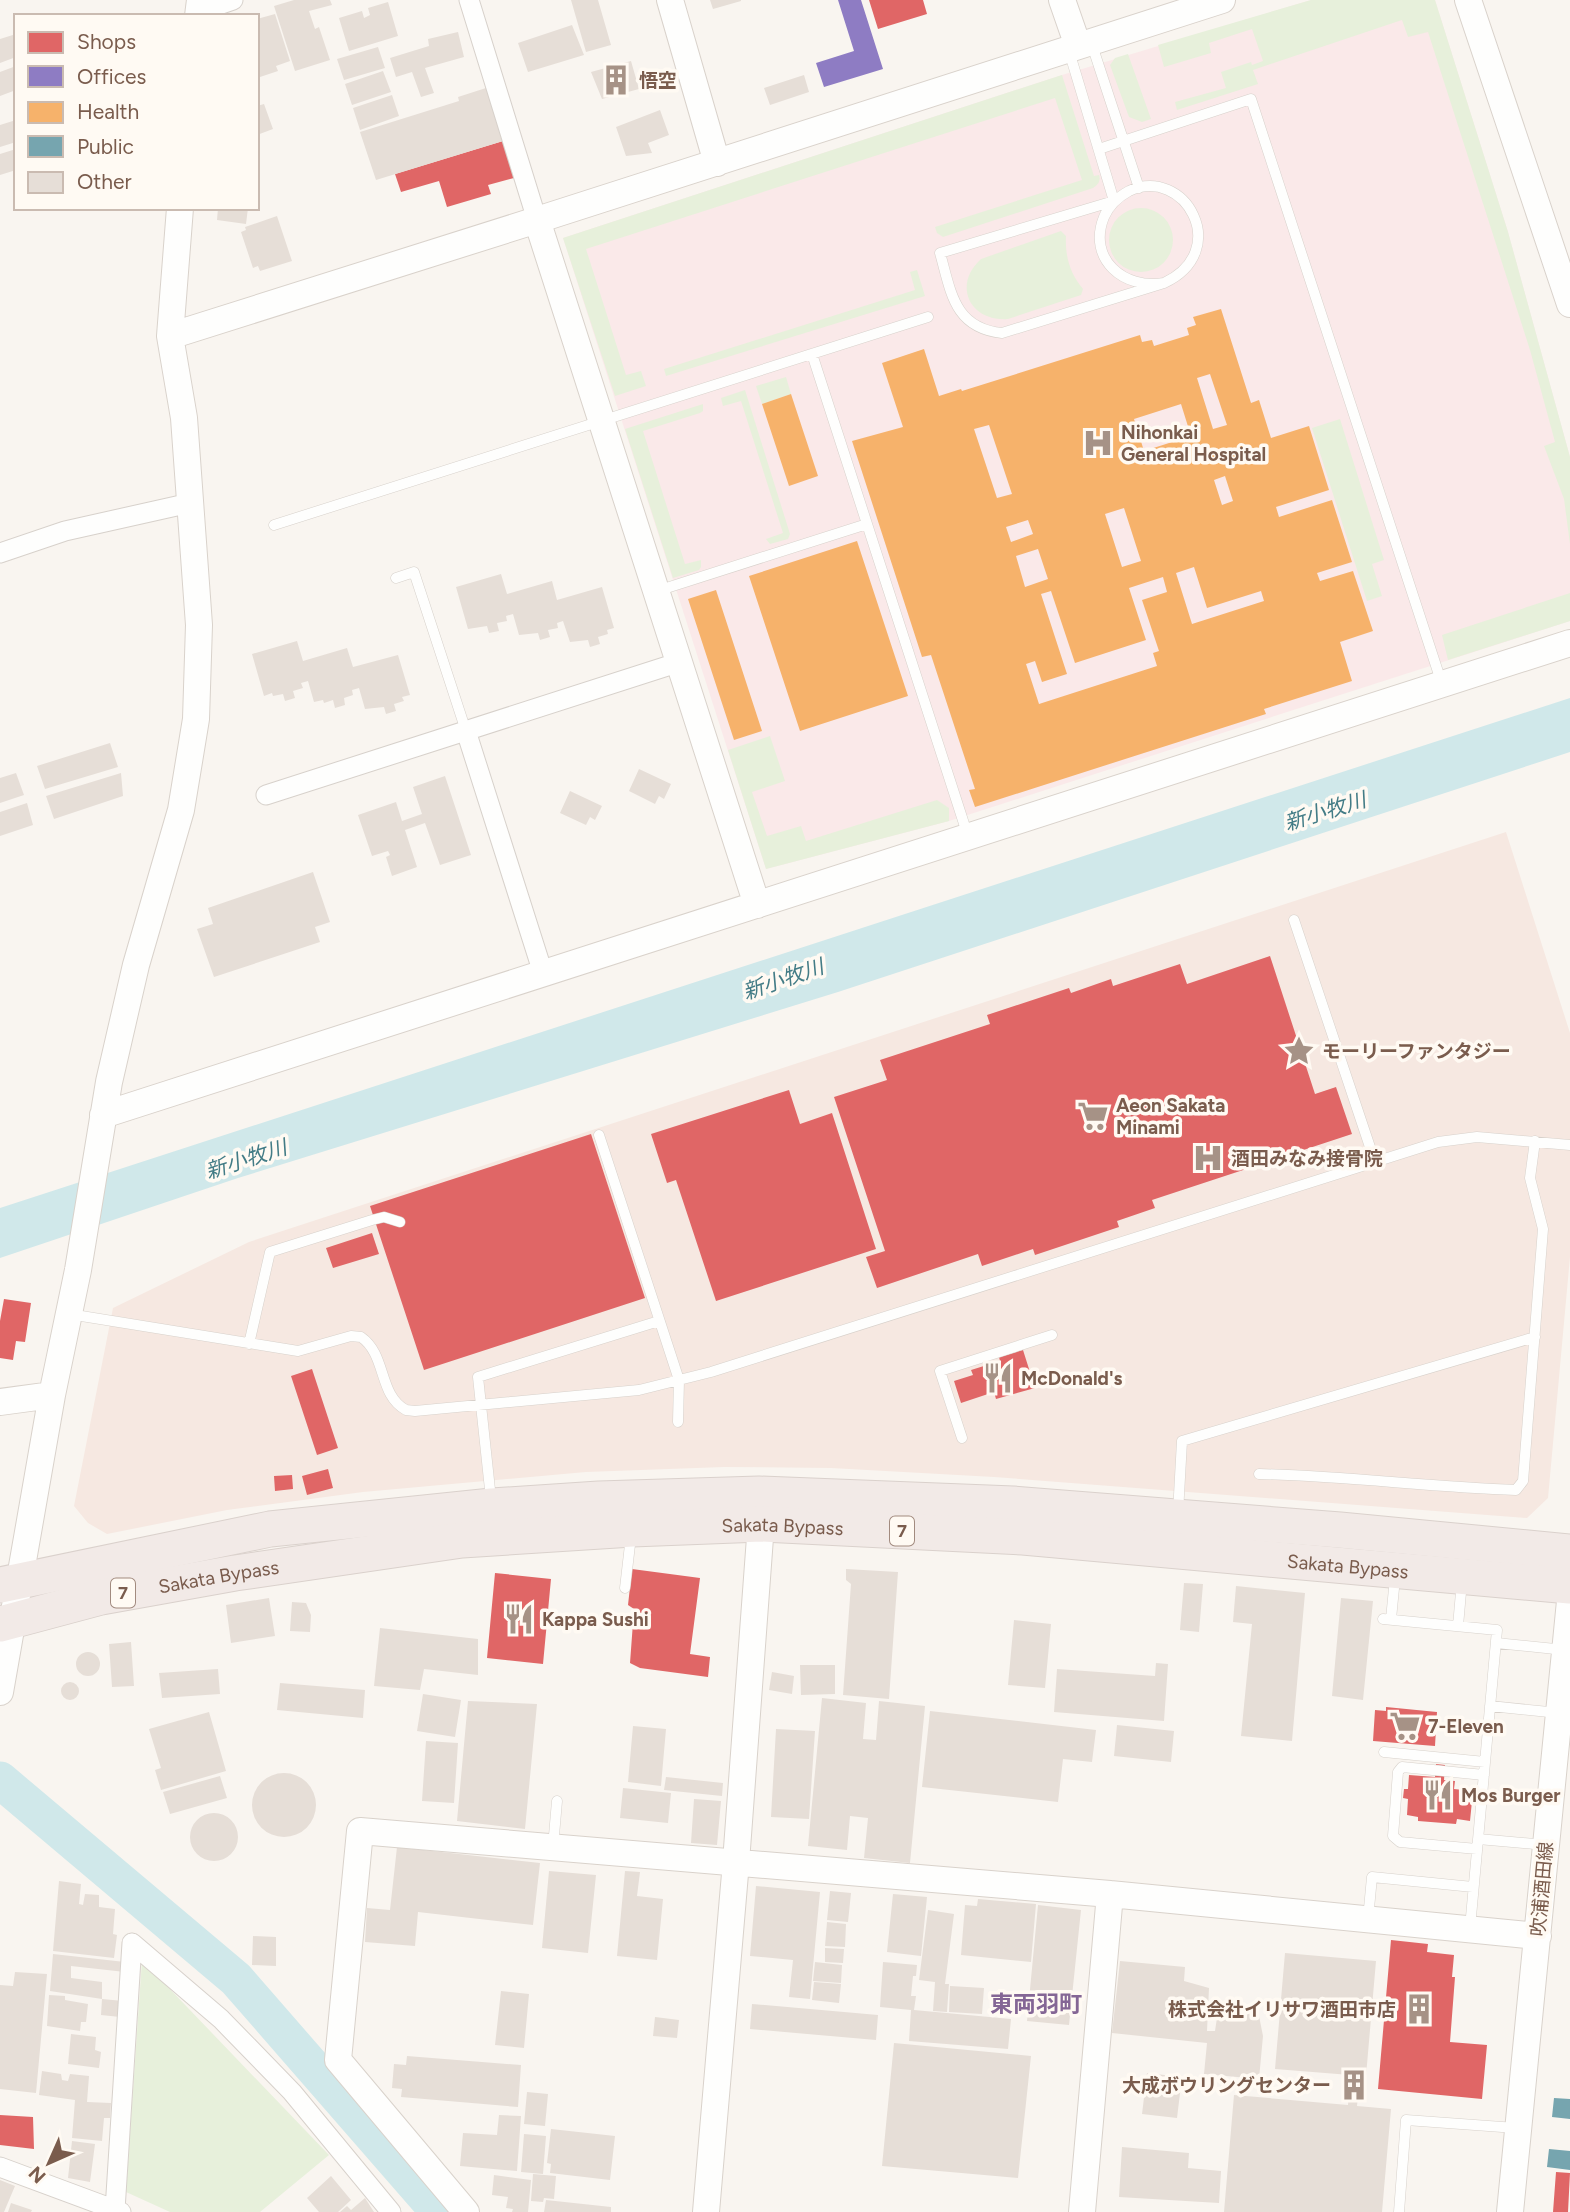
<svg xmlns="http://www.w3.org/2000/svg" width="1570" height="2212" font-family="Figtree,'Noto Sans JP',sans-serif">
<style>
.commercial{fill:#f6e8e1}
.medical{fill:#fae9e9}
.green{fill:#e7f0db}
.water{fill:#d0e8ea}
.shops{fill:#e06666}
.offices{fill:#8e7cc3}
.health{fill:#f6b26b;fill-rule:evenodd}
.public{fill:#76a5af}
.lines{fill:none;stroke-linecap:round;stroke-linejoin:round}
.river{stroke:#d0e8ea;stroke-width:37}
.building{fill:#e6ded7}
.lane-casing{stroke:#d7d1cb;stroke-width:11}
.street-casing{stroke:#d7d1cb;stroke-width:21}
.secondary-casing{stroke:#d9d2cb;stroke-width:28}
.highway-casing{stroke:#dad1cc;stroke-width:37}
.lane{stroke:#fefefd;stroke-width:10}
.street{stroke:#fefefd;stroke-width:19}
.secondary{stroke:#fefefd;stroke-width:26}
.highway{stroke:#f2eae7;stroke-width:35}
.labels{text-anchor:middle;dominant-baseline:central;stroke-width:7;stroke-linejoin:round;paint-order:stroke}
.shield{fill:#fffaf3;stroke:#a28b7f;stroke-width:2}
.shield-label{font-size:18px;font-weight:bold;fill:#7a5c4d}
.poi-label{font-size:19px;font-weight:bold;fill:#7a5c4d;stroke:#fffaf3;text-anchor:start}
.street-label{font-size:19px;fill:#7a5c4d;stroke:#fffaf3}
.water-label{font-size:21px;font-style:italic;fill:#437c86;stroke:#fffaf3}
.quarter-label{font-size:23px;font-weight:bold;fill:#846695;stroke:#fffaf3}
</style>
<rect width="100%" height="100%" fill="#f9f5f0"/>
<!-- commercial -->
<path class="commercial" d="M1506 832 1570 1033V1257L1548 1498 1527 1518 994 1477 831 1468 724 1467 586 1472 363 1492 227 1510 107 1534 88 1523 74 1506 113 1308 249 1242Z"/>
<!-- medical -->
<path class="medical" d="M1311 0H1435L1508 232 1570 457V621L949 821 766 869 563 238 1062 75Z"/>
<!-- green -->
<path class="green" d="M1311 0H1435L1508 232 1570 457V544L1564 499 1544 446 1555 442 1530 350 1428 32 1408 37 1402 20 1253 70 1258 84 1177 110 1175 102 1226 88 1221 72 1251 62 1252 65 1263 61 1252 29 1209 43 1211 53 1164 67 1158 45Z
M1128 54 1151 119 1142 122 1129 117 1110 65 1115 58Z
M1062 75 1094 176 1099 175C1101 181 1098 185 1093 188L943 237 937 233 935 227 1082 180 1055 98 586 249 626 375 641 371 646 386 615 396 563 238Z
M1109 240a32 32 0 1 1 64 0a32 32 0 1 1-64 0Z
M1061 231 1066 236C1065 257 1070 273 1083 289L1081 295 1008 319C970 322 952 285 981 259Z
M917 270 925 296 666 376 664 369 915 290 910 272Z
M786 377 791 394 762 404 756 386Z
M745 390 790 534 788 539 770 544 766 539 783 533 741 401 723 406 721 398Z
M703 404V411L700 413 643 431 685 564 701 560V567L699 570 673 578 625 429Z
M1340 419 1384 560 1372 564 1382 596 1367 601 1312 428Z
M1570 593V621L1448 660 1442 635Z
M770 736 785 781 752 792 767 836 801 826 806 841 937 800 949 808V821L766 869 728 750Z
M142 1960 329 2155 260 2212H170L126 2192Z"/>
<!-- water -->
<path class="water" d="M1570 698V752L838 992 238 1178 0 1258V1208Z"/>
<!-- shops -->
<path class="shops" d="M869 0H923L927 14 878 29Z
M503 141 514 178 488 185 491 194 447 207 439 181 401 192 395 174Z
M1270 956 1315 1094 1336 1087 1352 1134 1152 1200 1155 1208 1117 1221 1119 1227 1035 1255 1033 1249 982 1266 978 1254 877 1288 866 1257 885 1251 834 1097 887 1080 880 1060 990 1024 987 1015 1069 988 1071 993 1111 979 1113 986 1180 964 1187 984Z
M789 1090 800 1124 832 1113 876 1249 716 1301 676 1180 667 1183 651 1134Z
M591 1134 645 1298 424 1370 370 1206Z
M372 1233 379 1254 333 1268 326 1248Z
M4 1299 31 1303 25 1342 16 1341 13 1360 0 1358V1321Z
M1023 1350 1035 1388 996 1399 994 1392 961 1403 954 1381 973 1375 971 1370 1000 1361 999 1357Z
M312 1369 338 1448 317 1455 291 1376Z
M328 1469 333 1488 307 1495 302 1476Z
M292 1475 293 1489 275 1491 274 1476Z
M632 1569 700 1578 690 1654 710 1657 708 1677 640 1668 630 1663 634 1609 628 1605Z
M495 1573 551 1579 543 1664 487 1658Z
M1386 1707 1437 1712 1435 1746 1373 1741 1375 1710 1386 1711Z
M1436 1764 1445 1765 1444 1780 1455 1781 1454 1789 1473 1791 1470 1821 1457 1819 1456 1824 1418 1821V1817L1407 1815 1408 1799 1403 1798 1404 1789H1408L1409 1775 1435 1777Z
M1391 1940 1428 1944 1427 1952 1454 1955 1452 1977H1455L1450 2042 1487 2045 1482 2099 1378 2089Z
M0 2115 33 2117 34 2149 0 2145Z
M1556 2172 1570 2173 1568 2212H1553Z"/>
<!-- offices -->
<path class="offices" d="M838 0H861L883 69 824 87 816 63 854 51Z"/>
<!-- health -->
<path class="health" d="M1221 309 1251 403 1259 400 1271 438 1309 426 1329 490 1276 507 1279 517 1332 500 1352 562 1317 573 1320 581 1353 571 1373 631 1340 642 1352 681 1264 709 1266 714 975 807 969 790 975 789 931 655 922 657 852 441 903 427 882 363 924 349 939 396 961 389 962 391 1140 335 1142 342 1152 340 1154 346 1189 335 1187 328 1196 325 1193 317ZM1210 374 1227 425 1213 429 1197 378ZM1181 404 1191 436 1144 451 1134 419ZM989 425 1012 494 997 498 974 429ZM1225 476 1233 501 1222 505 1214 480ZM1124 508 1141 561 1122 567 1105 514ZM1028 520 1033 534 1011 542 1006 527ZM1038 549 1048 579 1025 587 1016 556ZM1194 567 1207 608 1261 591 1264 601 1192 624 1176 573ZM1163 577 1167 592 1142 600 1159 651 1153 653 1157 666 1039 704 1026 664 1035 661 1042 682 1067 674 1041 594 1051 591 1075 663 1146 640 1129 588Z
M791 394 818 476 789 486 762 404Z
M857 541 908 696 800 731 749 576Z
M716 590 762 731 734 740 688 599Z"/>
<!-- public -->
<path class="public" d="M1554 2098 1570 2099V2119L1552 2117Z
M1549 2149 1570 2151V2170L1547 2167Z"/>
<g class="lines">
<!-- river -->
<path class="river" d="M0 1780 236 1979 439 2212"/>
</g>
<!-- building -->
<path class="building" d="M294 0H330L332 5 309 11 315 29 319 27 330 60 295 71 274 6Z
M571 0H598L611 45 586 52Z
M710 0H741V1L713 9Z
M388 2 398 36 349 51 339 18 362 11 364 18 370 15 368 8Z
M275 14 290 61 276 66 278 71 257 78V19Z
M572 25 584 55 528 72 518 43Z
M458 32 464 57 425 68 434 93 421 97 412 72 396 77 390 58 429 46 428 39Z
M16 34V57L0 63V39Z
M378 47 385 68 344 80 337 59Z
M631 61 639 89 602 99 591 72Z
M16 66V90L0 96V72Z
M383 71 391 92 352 105 345 84Z
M804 75 809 92 770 105 764 88Z
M486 88 503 141 376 180 360 132 459 101 458 97Z
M392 95 399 116 360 130 353 108Z
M264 104 273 129 257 135V106Z
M660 110 669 135 648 143 652 153 626 156 616 127Z
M16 120V142L0 147V125Z
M16 149V170L0 175V154Z
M218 208H248L246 224 217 220Z
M277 216 292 261 260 271 258 266 253 268 241 232 246 230 245 227Z
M501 574 507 594 552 581 557 600 602 587 614 628 607 630 608 634 598 637 600 644 590 647 588 640 570 642 563 621 557 623 558 628 548 630 550 637 540 640 538 633 519 635 513 614 506 616 507 621 497 623 499 631 489 633 487 626 468 629 456 587Z
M297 641 303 661 347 648 353 667 398 655 410 695 402 697 404 701 394 704 396 711 386 714 384 707 365 709 359 688 352 690 353 695 344 698 345 705 335 708 333 700 324 703 323 700 314 702 308 681 301 683 303 688 293 691 295 698 285 701 283 694 273 696 272 693 264 696 252 654Z
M110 743 118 767 45 789 37 766Z
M639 769 671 784 664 799 659 796 655 804 629 791Z
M16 773 24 795 0 803V778Z
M121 773 123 796 54 819 46 796Z
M445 776 471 855 440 865 425 823 405 830 417 867 392 876 386 857 390 855 388 851 372 856 358 815 396 802 402 821 422 814 413 787Z
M570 791 602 806 595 820 590 817 586 825 560 813Z
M27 803 33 825 0 836V812Z
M313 872 330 922 315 927 320 942 214 977 197 929 213 924 208 908Z
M846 1569 898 1572 889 1699 843 1695 851 1584 846 1580Z
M1184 1583 1203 1584 1199 1632 1180 1630Z
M1236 1586 1305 1593 1292 1741 1241 1736 1252 1624 1233 1622Z
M269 1598 275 1636 231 1643 226 1605Z
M1341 1598 1373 1601 1363 1700 1332 1696Z
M292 1602 306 1603 311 1615 310 1632 290 1631Z
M1014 1620 1051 1624 1045 1688 1008 1685Z
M380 1628 478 1639V1675L424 1669 420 1690 374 1686Z
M131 1642 134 1686 112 1687 109 1644Z
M76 1664a12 12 0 1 1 24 0a12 12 0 1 1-24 0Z
M1156 1663 1168 1664 1164 1721 1054 1712 1057 1669 1155 1676Z
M800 1665H835V1694L801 1695Z
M218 1669 220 1694 162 1698 159 1673Z
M772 1672 794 1676 792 1694 769 1690Z
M61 1691a9 9 0 1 1 18 0a9 9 0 1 1-18 0Z
M280 1683 365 1690 363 1718 277 1710Z
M423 1694 461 1700 455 1737 417 1731Z
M822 1698 866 1703 863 1739 876 1740 879 1701 925 1706 910 1863 864 1858 868 1818 850 1816 847 1850 808 1846Z
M468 1701 537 1704 525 1829 457 1821Z
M930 1711 1096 1730 1092 1762 1063 1759 1058 1802 922 1787Z
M209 1712 226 1771 161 1790 155 1770 161 1768 149 1729Z
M1117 1725 1174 1731 1171 1762 1114 1756Z
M633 1726 666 1729 661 1786 628 1782Z
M776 1729 815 1731 809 1819 771 1817Z
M426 1741 458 1743 454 1803 422 1801Z
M252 1805a32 32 0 1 1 64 0a32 32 0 1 1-64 0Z
M220 1776 227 1798 170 1814 163 1792Z
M666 1777 723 1783 722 1796 664 1790Z
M623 1788 671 1793 668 1823 620 1818Z
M694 1799 721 1801 717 1845 691 1843Z
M190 1837a24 24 0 1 1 48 0a24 24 0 1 1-48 0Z
M397 1847 540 1863 533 1925 418 1912 415 1946 365 1942 367 1908 390 1910Z
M549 1871 596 1875 588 1953 542 1948Z
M625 1871 640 1872 637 1896 663 1899 657 1960 617 1956Z
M59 1881 81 1884 79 1904 83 1905 85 1894 99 1895V1907L115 1909 113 1934 117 1935 114 1958 53 1951Z
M756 1886 820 1892 810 1999 789 1997 793 1960 750 1956Z
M830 1891 851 1893 848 1922 827 1920Z
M893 1894 927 1897 921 1956 887 1952Z
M978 1899 1036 1904 1031 1962 961 1955 965 1905 977 1906Z
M1038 1905 1081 1910 1069 2025 1027 2021Z
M928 1910 954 1914 945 1984H949L947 2012 933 2011 935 1982 919 1980Z
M827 1922 846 1924 845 1947 825 1946Z
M253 1936 276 1937V1966L252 1965Z
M825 1948 844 1949 843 1963 825 1962Z
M1285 1953 1376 1961 1366 2076 1360 2075 1357 2106 1391 2109 1382 2212H1224L1234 2095 1348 2105 1350 2075 1275 2069Z
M53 1954 125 1962V1972L71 1966V1978L102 1982V1999L123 2001 120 2017 101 2015 102 1999 50 1991Z
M1120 1961 1185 1967 1184 1981 1209 1988 1207 2031H1215L1218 2011H1258L1263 2036 1259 2079 1204 2074 1207 2043 1112 2033Z
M815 1962 842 1965 841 1983 813 1981Z
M883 1962 917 1965 916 1976H913L911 1996H916L914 2010 1011 2019 1008 2049 909 2041 911 2010 880 2007Z
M15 1972 47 1974 36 2093 0 2089V1985L13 1986Z
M814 1982 841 1984 839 2003 812 2000Z
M950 1986 984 1988 982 2014 949 2012Z
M501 1991 529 1994 524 2048 495 2045Z
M49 1995 65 1996V2000L88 2004 86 2022H81L80 2031 47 2026Z
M752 2004 878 2015 876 2040 750 2029Z
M655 2017 679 2020 677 2038 653 2036Z
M71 2034 96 2037 95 2050 101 2052 99 2068 68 2064Z
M894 2043 1031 2056 1018 2178 882 2166Z
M407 2056 521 2065 518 2107 401 2097 402 2089 392 2088 394 2064 406 2065Z
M42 2071 61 2074 62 2080 68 2081 70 2074 89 2076 87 2102 111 2103 110 2118H104L102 2141 72 2138 75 2100 39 2095Z
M1147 2073 1182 2077 1177 2118 1142 2114Z
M527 2092 548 2094 545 2126 524 2124Z
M499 2115 521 2116 517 2171 460 2166 463 2133 497 2135Z
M551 2129 615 2136 610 2180 550 2173 551 2164 547 2163Z
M524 2134 546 2136 543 2174 521 2172Z
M72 2141 95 2144 90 2182 68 2178Z
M1122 2147 1189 2153 1188 2168 1221 2171 1219 2203 1119 2197Z
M533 2174 556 2176 554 2199 544 2198 543 2202 531 2201Z
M494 2175 531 2180 528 2212H512L513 2209 506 2208 508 2197 492 2195Z
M331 2176 351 2200 338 2212H319L307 2198Z
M0 2180 15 2186 4 2212H0Z
M365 2198 374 2212H340L347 2206 351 2210Z
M546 2200 611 2207V2212H544Z
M11 2203 32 2210 31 2212H8Z"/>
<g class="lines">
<!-- lane casing -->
<g class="lane-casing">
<path id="lane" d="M1091 42 1139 188
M1069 51 1114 201 940 253C951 292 954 328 1002 333L1164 283C1233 251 1185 165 1129 191 1118 197 1109 205 1104 217 1087 259 1124 290 1164 283
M1099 149 1251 99 1441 681
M812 354 968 836
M274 525 928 317
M396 578 414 572 466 731
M657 591 867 524
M1294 920 1375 1162
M599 1135 679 1380 678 1422
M69 1314 298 1351 351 1336 361 1337C387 1355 378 1395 406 1410L415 1411 639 1390 711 1372 1438 1142 1477 1137 1570 1145
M249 1344 270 1252 372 1220 384 1217 400 1222
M962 1438 940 1371 1052 1335
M1259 1474C1345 1476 1430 1487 1516 1490L1523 1481 1543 1229 1530 1178 1535 1141
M491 1499 478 1377 659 1321
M1178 1513 1182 1441 1535 1337
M625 1588 631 1536
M1383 1619 1497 1630 1470 1928
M1391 1619 1395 1578
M1458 1626 1462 1581
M1496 1643 1565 1650
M1490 1706 1559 1713
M1384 1752 1485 1762
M1478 1839 1546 1845
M553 1847 557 1801
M1477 1849 1400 1842 1393 1836 1398 1772 1402 1767 1484 1775
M1368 1919 1372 1877 1473 1887
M1399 2212 1406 2120 1516 2128"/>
</g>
<!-- street casing -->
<g class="street-casing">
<path id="street" d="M469 0 537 220
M198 12 233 0
M0 553 65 531 190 503
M466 731 543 973
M266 795 680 662
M132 1943 221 2019 292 2092 391 2212
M0 2167 121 2212
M115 2210 132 1943"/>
</g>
<!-- secondary casing -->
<g class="secondary-casing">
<path id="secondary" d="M670 0 717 163
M1062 0 1078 46
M1468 0 1570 304
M198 16 200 0
M537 220 757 905
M170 336 537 220 1222 0
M103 1115 1570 643
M0 1402 52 1395
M0 1692 52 1395 78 1270 109 1082 136 965 181 810 196 719 199 625 184 418 170 336 180 208
M466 2212 338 2060 360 1831 1110 1894 1538 1936
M706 2212 736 1862 761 1524
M1082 2212 1110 1894
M1510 2212 1570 1601"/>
</g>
<!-- highway casing -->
<g class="highway-casing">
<g id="highway">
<path d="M0 1585 270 1529 492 1506 599 1499 759 1494 1013 1504 1340 1530 1570 1552"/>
<path id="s1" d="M0 1624 101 1597 235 1573 462 1540 632 1529 761 1524 1023 1537 1570 1586"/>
</g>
</g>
<!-- lane -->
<use href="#lane" class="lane"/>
<!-- street -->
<use href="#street" class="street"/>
<!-- secondary -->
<use href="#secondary" class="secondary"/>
<!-- highway -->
<use href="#highway" class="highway"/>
</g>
<!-- icons -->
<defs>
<g id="building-bare" transform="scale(2.415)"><path d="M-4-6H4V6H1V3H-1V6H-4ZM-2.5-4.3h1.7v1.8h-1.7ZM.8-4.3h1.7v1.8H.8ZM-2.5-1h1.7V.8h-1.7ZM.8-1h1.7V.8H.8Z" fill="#a69286" stroke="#fffaf3" stroke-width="2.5" paint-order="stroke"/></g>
<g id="hospital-bare" transform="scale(2.415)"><path d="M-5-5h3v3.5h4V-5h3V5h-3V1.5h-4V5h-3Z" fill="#a69286" stroke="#fffaf3" stroke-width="2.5" paint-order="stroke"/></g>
<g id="sight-bare" transform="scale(2.415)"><path d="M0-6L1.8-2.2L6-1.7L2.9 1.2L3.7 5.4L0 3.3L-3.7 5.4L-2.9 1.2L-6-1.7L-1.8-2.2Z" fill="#a69286" stroke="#fffaf3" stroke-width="2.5" paint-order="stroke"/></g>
<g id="supermarket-bare" transform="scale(2.415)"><path d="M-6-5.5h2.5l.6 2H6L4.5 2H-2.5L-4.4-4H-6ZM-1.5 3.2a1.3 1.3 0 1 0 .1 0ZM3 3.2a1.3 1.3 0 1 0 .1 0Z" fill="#a69286" stroke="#fffaf3" stroke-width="2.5" paint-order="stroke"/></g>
<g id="restaurant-bare" transform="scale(2.415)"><path d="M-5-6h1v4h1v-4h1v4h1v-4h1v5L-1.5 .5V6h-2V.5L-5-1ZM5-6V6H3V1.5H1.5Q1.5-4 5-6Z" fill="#a69286" stroke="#fffaf3" stroke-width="2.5" paint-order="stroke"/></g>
</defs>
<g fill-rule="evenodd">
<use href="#building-bare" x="616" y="80"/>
<use href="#hospital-bare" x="1098" y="443"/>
<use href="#sight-bare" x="1299" y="1051"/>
<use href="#supermarket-bare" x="1093" y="1116"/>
<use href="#hospital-bare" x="1208" y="1158"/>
<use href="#restaurant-bare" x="998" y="1378"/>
<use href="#restaurant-bare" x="519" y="1619"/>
<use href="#supermarket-bare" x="1405" y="1726"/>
<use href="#restaurant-bare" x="1438" y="1795"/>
<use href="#building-bare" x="1419" y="2009"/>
<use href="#building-bare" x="1354" y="2085"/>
</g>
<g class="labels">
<!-- shield labels -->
<g class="shield">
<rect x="890" y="1516.5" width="24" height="29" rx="5"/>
<rect x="111" y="1578.5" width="24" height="29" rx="5"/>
</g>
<g class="shield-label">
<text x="902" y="1531">7</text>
<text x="123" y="1593">7</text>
</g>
<!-- poi labels -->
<g class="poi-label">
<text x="639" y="80">悟空</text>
<text x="1121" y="432">Nihonkai<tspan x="1121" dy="22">General Hospital</tspan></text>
<text x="1322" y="1051">モーリーファンタジー</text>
<text x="1116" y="1105">Aeon Sakata<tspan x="1116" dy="22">Minami</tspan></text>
<text x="1231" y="1158">酒田みなみ接骨院</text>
<text x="1021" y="1378">McDonald's</text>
<text x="542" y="1619">Kappa Sushi</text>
<text x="1428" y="1726">7-Eleven</text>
<text x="1461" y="1795">Mos Burger</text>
<text x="1396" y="2009" text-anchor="end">株式会社イリサワ酒田市店</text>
<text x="1331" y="2085" text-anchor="end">大成ボウリングセンター</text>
</g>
<!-- street labels -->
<g class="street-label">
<text stroke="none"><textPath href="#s1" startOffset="791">Sakata Bypass</textPath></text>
<text stroke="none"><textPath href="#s1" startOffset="1358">Sakata Bypass</textPath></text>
<text stroke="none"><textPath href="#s1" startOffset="224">Sakata Bypass</textPath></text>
<text transform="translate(1542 1889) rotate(-85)">吹浦酒田線</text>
</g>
<!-- water labels -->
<g class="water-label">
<text transform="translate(1325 811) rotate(-17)">新小牧川</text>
<text transform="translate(783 979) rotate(-19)">新小牧川</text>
<text transform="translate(246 1159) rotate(-18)">新小牧川</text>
</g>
<!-- quarter labels -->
<g class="quarter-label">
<text x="1036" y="2004">東両羽町</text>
</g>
</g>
<!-- legend -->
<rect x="14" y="14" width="245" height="196" fill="#fffaf3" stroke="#cabbb1" stroke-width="2"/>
<rect x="28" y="32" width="35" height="21" fill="#e06666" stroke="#cabbb1" stroke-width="2"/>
<text x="77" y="49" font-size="21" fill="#7a5c4d">Shops</text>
<rect x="28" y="66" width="35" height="21" fill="#8e7cc3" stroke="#cabbb1" stroke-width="2"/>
<text x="77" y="84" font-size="21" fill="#7a5c4d">Offices</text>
<rect x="28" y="102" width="35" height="21" fill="#f6b26b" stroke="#cabbb1" stroke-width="2"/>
<text x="77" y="119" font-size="21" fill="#7a5c4d">Health</text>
<rect x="28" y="136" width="35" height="21" fill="#76a5af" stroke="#cabbb1" stroke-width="2"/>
<text x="77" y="154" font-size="21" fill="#7a5c4d">Public</text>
<rect x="28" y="172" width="35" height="21" fill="#e6ded7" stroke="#cabbb1" stroke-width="2"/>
<text x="77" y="189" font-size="21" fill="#7a5c4d">Other</text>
<!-- north arrow -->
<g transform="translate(49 2163) rotate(225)" stroke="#fffaf3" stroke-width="5" paint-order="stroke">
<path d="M0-5L12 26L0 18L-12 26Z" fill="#7a5c4d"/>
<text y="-10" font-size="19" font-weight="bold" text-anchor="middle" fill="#7a5c4d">N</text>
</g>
</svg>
